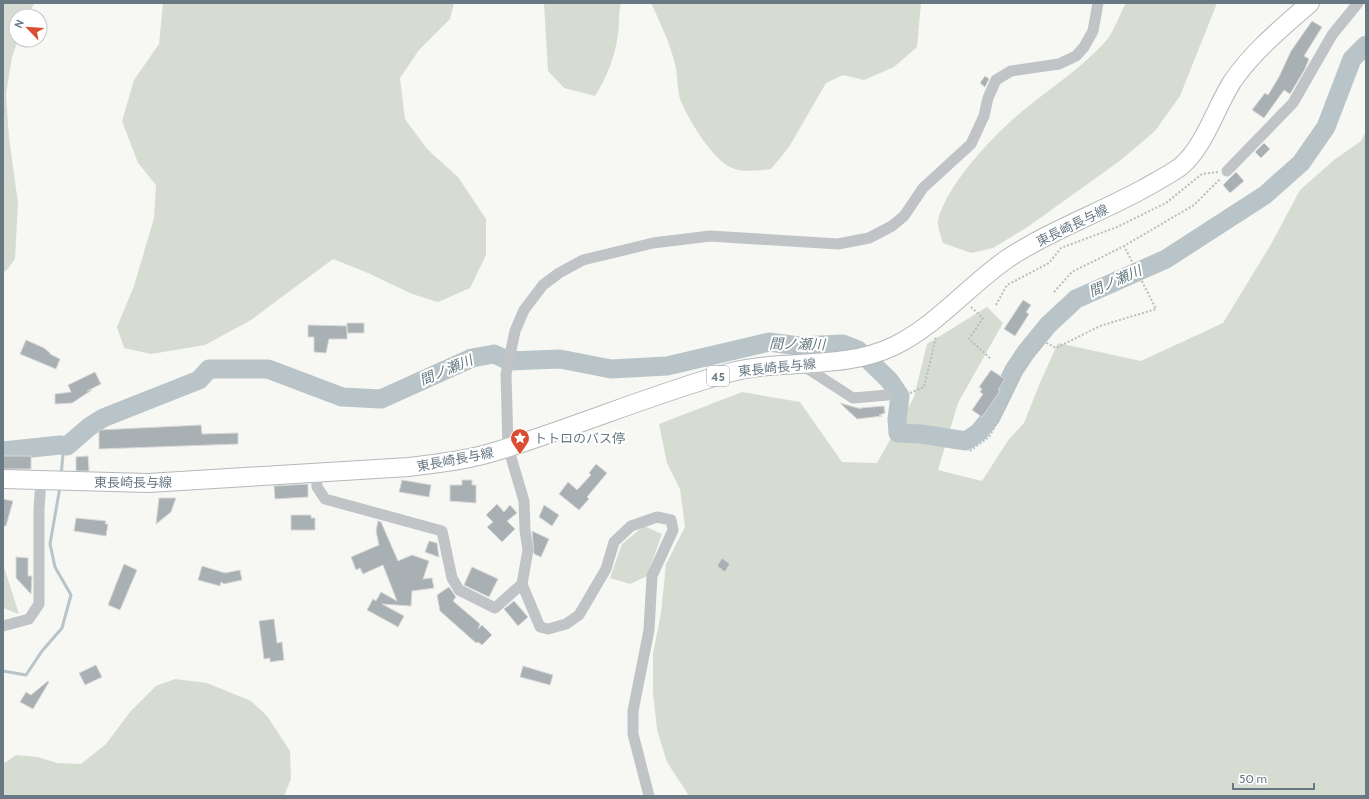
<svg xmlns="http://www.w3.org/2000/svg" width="1369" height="799" font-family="Cabin,'Noto Sans JP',sans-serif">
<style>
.green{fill:#d7dcd3}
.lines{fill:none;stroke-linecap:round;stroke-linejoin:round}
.stream{stroke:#b8c4c7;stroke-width:3}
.river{stroke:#b8c4c7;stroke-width:19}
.building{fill:#a8b0b4;stroke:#d8d8d7}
.primary-casing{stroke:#b4b8bb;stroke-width:20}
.path{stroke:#babdbf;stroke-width:2;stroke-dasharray:2 2;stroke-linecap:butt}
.minor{stroke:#c0c4c7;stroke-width:11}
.primary{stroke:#fff;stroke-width:18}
.labels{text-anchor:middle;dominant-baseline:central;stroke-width:4;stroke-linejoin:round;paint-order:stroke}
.shield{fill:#fff;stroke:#95a1a8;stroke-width:1}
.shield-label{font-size:12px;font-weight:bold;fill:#687983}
.street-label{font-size:13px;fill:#687983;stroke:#fff}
.poi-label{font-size:13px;fill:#687983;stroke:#fff;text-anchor:start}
.water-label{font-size:14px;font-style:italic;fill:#637a7f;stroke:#fff}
</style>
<rect width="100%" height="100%" fill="#f7f7f4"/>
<!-- green -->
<path class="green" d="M3 3H35L26 16H16V40H18L12 57 6 94 9 138 18 203 15 259 6 271 3 272Z
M163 3H454L450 19 419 50 400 78 405 119 427 149 458 177 486 219V255L470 288 438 302 412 294 368 273 333 259 251 320 205 345 151 354 124 348 117 327 134 286 154 218 156 185 138 163 122 121 134 80 159 44Z
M544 3H621C618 13 620 24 618 34 615 57 607 77 595 96L564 88 548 71Z
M651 3H921L917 47 894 67 864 80 843 75 826 83 789 147 771 169C759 170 743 173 732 168 714 161 690 122 682 104 677 94 678 80 676 68 671 46 661 24 651 3Z
M1126 3H1217L1180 96 1155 131 1121 160 1029 226 993 248 971 253 943 243C941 237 937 226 938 220 947 183 1000 128 1030 105 1055 85 1082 67 1104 43 1114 33 1119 15 1126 3Z
M1366 131V796H689L667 762 657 730 653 693V654L661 613 666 564 685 527 680 489 667 463 659 424 742 392 800 402 842 462 877 463 914 397 927 344 987 307 1003 323 958 403 938 470 982 481 1009 439 1024 423 1039 385 1058 343 1141 361 1223 323 1270 246 1300 190 1334 160 1361 141Z
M644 526 662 534 647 576 630 584 610 578 622 544Z
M3 564 19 614 3 608Z
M175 679 207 683 251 701 267 716 290 751 291 779 284 796H3V764L16 755 38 757 57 763 81 764 106 744 130 712 156 686Z"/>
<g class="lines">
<!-- stream -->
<path class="stream" d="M61 476 63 454 67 446
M3 671 26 675 42 651 62 628 71 595 55 567 50 544 60 487"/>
<!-- river -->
<path class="river" d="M3 451 60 445 67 446 89 427 103 418 199 380 209 369H268L342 397 381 399 472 358 494 354 509 361 560 359 611 369 667 366 769 342 799 346 843 344 858 350 889 380 900 396 897 419 898 433 921 434 966 441 979 432 991 417 1014 370 1026 352 1048 325 1076 299 1166 259 1265 195 1301 163 1326 127 1352 59 1366 45"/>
</g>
<!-- building -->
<path class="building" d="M1312 21 1322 27 1304 56 1309 59 1305 69 1290 94 1284 90 1264 118 1252 110 1265 93 1268 95 1279 77 1291 51Z
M985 76 989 79 985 87 980 83Z
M1264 143 1270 149 1261 158 1255 152Z
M1236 172 1244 181 1230 193 1223 185Z
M1023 300 1031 305 1026 312 1029 314 1015 336 1004 329Z
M347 323H364V333H347Z
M308 325 347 326V339H329L326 353 314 352V337H308Z
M26 340 44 348 50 353V354L60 359 56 369 20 354Z
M991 370 1005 379 998 390 1000 391 982 417 972 410 983 394 980 392 982 389 979 387Z
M95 372 101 384 87 391 92 390 72 403 55 404V394L71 392 68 385Z
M840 403 861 409 860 408 884 406 885 413 879 415 882 416 857 419Z
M201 425 202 434 238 433V444L99 449V430Z
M3 456H31V469H3Z
M88 456 89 471H76V457Z
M596 464 607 473 587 497 589 499 579 510 559 494 568 482 577 490 591 475 589 473Z
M402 480 431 485 429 497 399 492Z
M462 480H472V485H476V503L450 501V485H462Z
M308 484V497L275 499 274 486Z
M159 498H176L171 512 156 524Z
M3 499 13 501 6 526H3Z
M497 504 504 512 510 505 517 513 507 521 515 529 502 542 487 527 493 522 486 515Z
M544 505 559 515 552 526 539 517Z
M291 515H311V518H315V530H291Z
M76 518 106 521 105 524H108L106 536 74 531Z
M378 521 381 522 398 561 412 555 429 561 423 579 432 578 434 588 412 591 411 606 382 604 404 616 398 627 367 610 373 599 376 601 381 592 397 601 383 565 363 574 360 568 356 570 351 557 379 545 376 531Z
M532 531 549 539 541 557 534 554Z
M429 541 437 543 439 557 425 552Z
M16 557 28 558V576H32L31 594 16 578Z
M722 558 730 564 725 572 717 566Z
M124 564 137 570 120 610 108 605Z
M202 566 225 573 240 570 242 580 224 584 221 582 220 586 198 580Z
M472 567 498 579 489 597 464 585Z
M449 587 456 597 453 601 480 624 478 629 482 625 492 635 482 645 478 642 476 643 440 611 437 595Z
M514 601 528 617 518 626 504 609Z
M274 619 277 643 282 642 284 660 270 662V658L264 659 259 621Z
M96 665 102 677 85 685 79 673Z
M523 666 553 675 550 685 520 677Z
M48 681 49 682 33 709 20 702 26 692 31 695Z"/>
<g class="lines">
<!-- primary casing -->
<g class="primary-casing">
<path id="primary" d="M3 479 148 483 409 467C439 463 469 460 497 451 575 427 650 395 728 373 782 358 842 371 894 346 937 325 968 286 1007 259 1049 231 1099 213 1143 189 1155 182 1169 175 1180 167 1204 148 1216 107 1232 82 1253 51 1283 27 1310 3"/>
</g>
<!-- path -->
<path class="path" d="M1054 292 1072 272 1124 246 1194 205 1220 179
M996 305 1007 285 1049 263 1061 248 1117 227 1166 203 1202 174 1218 172
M971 307 983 318 969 339 991 359
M910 393 924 387 936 337
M970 451 989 437 1005 408 1024 368 1045 342 1056 348 1100 326 1156 309 1124 246"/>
<!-- minor -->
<path class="minor" d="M1227 171 1293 103 1332 35 1358 3
M802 365 853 398 888 395
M316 472 317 487 325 499 442 531 452 578 459 590 495 608 522 584
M3 626 29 619 39 604V509L41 480
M649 796 633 734V711L649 630 652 576 673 530 671 520 657 517 631 526 614 542 606 569 579 615 566 624 548 629 540 627 522 584 528 550 525 530 524 501 508 447 506 374 515 331 524 310 543 285 559 273 583 260 653 243 710 236 838 244 869 238 892 226 904 216 923 188 971 144 984 116 988 98 996 80 1011 71 1059 64 1076 56 1084 47 1093 31 1098 3"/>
<!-- primary -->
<use href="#primary" class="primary"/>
</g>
<!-- icons -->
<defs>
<g id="sight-pin" transform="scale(1)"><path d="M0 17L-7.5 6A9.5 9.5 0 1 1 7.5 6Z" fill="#d94e32" stroke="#fff"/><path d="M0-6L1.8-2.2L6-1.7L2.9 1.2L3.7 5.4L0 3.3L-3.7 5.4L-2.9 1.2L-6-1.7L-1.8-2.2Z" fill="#fff"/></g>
</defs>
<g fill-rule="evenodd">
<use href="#sight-pin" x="520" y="438"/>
</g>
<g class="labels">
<!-- shield labels -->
<rect class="shield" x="707" y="366" width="22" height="20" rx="3"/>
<g class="shield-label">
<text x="718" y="376">45</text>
</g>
<!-- street labels -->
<g class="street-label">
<text transform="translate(1072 225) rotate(-26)">東長崎長与線</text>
<text transform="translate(777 367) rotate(-6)">東長崎長与線</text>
<text transform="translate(455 459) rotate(-11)">東長崎長与線</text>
<text x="133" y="482">東長崎長与線</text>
</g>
<!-- poi labels -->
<g class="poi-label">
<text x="534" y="438">トトロのバス停</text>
</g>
<!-- water labels -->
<g class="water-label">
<text transform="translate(1115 281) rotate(-24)">間ノ瀬川</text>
<text transform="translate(797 344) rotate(1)">間ノ瀬川</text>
<text transform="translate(446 370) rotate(-23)">間ノ瀬川</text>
</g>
</g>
<!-- border -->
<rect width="1369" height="799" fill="none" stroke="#687983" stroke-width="8"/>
<!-- north arrow -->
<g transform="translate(28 28) rotate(295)"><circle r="19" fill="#ffffff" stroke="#c3c9cd"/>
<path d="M0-3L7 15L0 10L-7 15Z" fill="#d94e32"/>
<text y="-6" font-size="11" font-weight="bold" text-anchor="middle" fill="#687983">N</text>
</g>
<!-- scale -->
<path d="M1233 783v6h81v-6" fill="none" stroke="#687983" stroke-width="2"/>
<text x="1239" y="783" font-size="12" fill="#687983" stroke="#ffffff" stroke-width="3" paint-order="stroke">50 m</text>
</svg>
